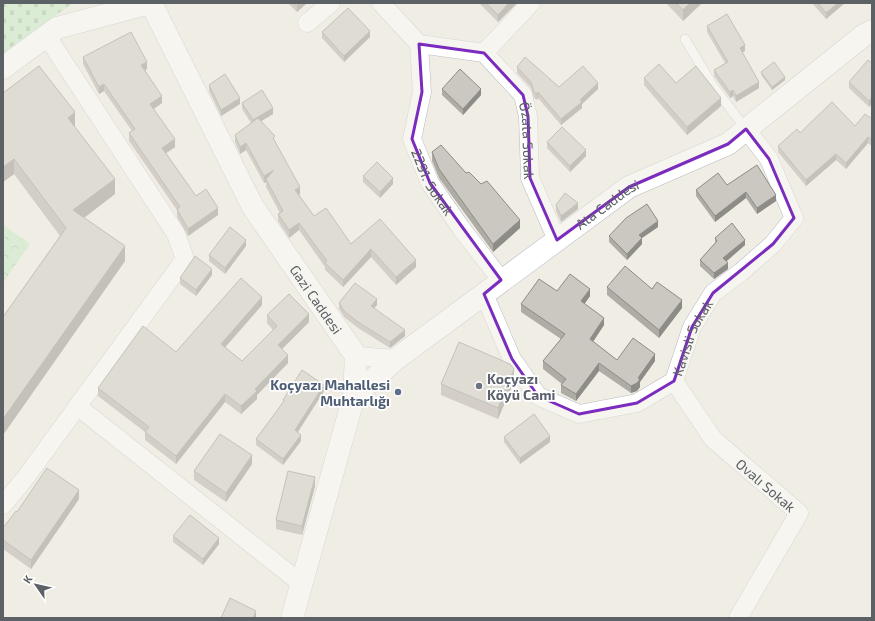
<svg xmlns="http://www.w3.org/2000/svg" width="875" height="621" font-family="'Exo 2',sans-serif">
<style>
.cemetery{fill:url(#cemetery-stones)}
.park{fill:url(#park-crowns)}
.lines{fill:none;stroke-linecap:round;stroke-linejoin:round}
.lane-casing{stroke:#b9bcc1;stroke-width:10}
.street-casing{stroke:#b9bcc1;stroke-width:19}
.secondary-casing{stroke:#b7bbc2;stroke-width:23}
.lane{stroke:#fff;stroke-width:9}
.street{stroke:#fff;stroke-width:18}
.secondary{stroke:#fff;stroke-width:22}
.wall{fill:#afaca6}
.shaded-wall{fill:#8e8c87}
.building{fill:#cbc8c1;stroke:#8e8c87}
.marked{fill:none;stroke:#7b2cbf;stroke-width:3;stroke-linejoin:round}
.worship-dot{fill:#6b7280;stroke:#fff;stroke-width:1.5}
.service-dot{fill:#5c6f8a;stroke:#fff;stroke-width:1.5}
.labels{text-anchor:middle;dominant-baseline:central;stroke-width:3.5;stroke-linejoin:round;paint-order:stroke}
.street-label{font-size:14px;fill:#5c6166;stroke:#fff}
.worship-label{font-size:14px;font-weight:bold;fill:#5b616d;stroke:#fff;text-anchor:start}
.service-label{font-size:14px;font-weight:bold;fill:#4e5e75;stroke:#fff;text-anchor:end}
</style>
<defs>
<pattern id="cemetery-stones" width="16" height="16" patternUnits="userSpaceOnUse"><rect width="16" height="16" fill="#bfeabe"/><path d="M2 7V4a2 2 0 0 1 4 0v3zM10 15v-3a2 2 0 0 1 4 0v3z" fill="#9ec19e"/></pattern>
<pattern id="park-crowns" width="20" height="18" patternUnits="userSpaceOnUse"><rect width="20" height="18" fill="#bfeabe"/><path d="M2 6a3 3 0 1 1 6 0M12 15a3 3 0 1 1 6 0" fill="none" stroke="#9ec19e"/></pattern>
</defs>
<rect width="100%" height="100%" fill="#f0ede4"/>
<!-- cemetery -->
<path class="cemetery" d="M3 3H73L3 53Z"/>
<!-- park -->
<path class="park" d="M3 225 30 244 3 283Z"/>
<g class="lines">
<!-- lane casing -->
<g class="lane-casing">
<path id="lane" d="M685 39 713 86 746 129"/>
</g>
<!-- street casing -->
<g class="street-casing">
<g id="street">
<path id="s1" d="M381 3 419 44 484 53 523 95 528 116 530 178 557 240"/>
<path d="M307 23 331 3"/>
<path id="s2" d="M419 44 422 92 412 139 430 183 461 228 501 280"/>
<path d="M484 53 531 3"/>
<path id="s3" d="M484 294 512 359 538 396 579 414 637 403 674 381 692 327 713 293 741 272 773 244 794 218 769 159 746 129"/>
<path d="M356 356 396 359"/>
<path id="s4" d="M674 381 713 439 799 513 738 618"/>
<path d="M77 406 302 584"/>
<path d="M3 505 26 477 185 259 176 234 46 35"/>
</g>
</g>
<!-- secondary casing -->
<g class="secondary-casing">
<g id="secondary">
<path id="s5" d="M151 3 253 207 356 356 354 396 292 618"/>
<path d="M3 68 57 28 150 3"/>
<path id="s6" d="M354 396 396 359 629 187 728 144 864 35 872 31"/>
</g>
</g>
<!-- lane -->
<use href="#lane" class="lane"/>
<!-- street -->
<use href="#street" class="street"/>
<!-- secondary -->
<use href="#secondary" class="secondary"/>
</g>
<!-- wall -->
<path class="wall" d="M288 3H307L297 12Z
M479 3H517L498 22Z
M666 3H702L683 21Z
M812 3H845L826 19Z
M707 26 745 51 742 52 759 88 736 102 733 96 730 98 714 76V70L725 63 707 32Z
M322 32 370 37 344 62 322 38Z
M83 57 147 69 145 70 162 103 154 109 175 147 166 153 196 196 218 215 188 236 177 217V210L129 141V133L132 131 104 91 99 94 83 64Z
M872 63V103L869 107 849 88V82Z
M517 67 559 87 598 89 582 104V108L561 125 538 98 537 100 534 98 531 88 517 73Z
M761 72 785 80 772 90 761 75Z
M644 78 676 83 721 106 687 135 644 85Z
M209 85 240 104 221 116 209 91Z
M442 89 481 95 463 115 442 95Z
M3 93 75 128 115 194 84 218 125 261 3 435V317L60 236 14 174 3 182Z
M242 103 273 114 261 121 275 141 300 194 299 195 314 216 351 244 380 219 416 267 396 285 371 257 343 287 325 270V267L299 230 289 238 278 221V214L280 213 266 187V182L264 183 246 150 240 154 235 142V135L251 123 242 109Z
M872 119V146L868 143 846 169 836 160 806 186 778 152V146L800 133 855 126Z
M547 142 586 156 570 172 547 148Z
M432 152 466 173 520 228 493 252 439 178 432 161Z
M363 176 393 184 380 198 363 182Z
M727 185 776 201 757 214 746 198 715 222 696 196V190Z
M556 205 578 209 561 222 556 211Z
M658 227 642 238V244L627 260 609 242V236Z
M715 238 745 245 727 261 728 269 714 279 700 266V260L715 243Z
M246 246 225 274 209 261V255Z
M212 275 196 296 180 284V278Z
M607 287 652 289 682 308 659 338 607 295Z
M557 291 590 296 584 304 604 325 593 342 617 360 655 361 640 382V387L637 391 631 393 599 371 576 401 561 393V385L562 384 543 369V361L561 339 521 312V304Z
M339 303 377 305 374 308 405 336 390 348 358 328 344 317 339 309Z
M262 305 225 347 242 361 273 330 267 323V315L309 322 282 349 288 363 257 395V399L241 414 225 402 176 464 145 440V432L98 396V388L176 352Z
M514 381 498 419 441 395V384Z
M324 391 298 432 301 441 283 465 256 445V439L283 403V400Z
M504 437 550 442 520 464 504 442Z
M252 464 226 502 194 480V471Z
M315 486 302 535 276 529V520Z
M79 499 31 569 3 549V528Z
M173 536 219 544 203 565 173 542Z"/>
<!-- shaded-wall -->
<path class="shaded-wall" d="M300 3H307L297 12V6Z
M509 3H517L498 22V15Z
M690 3H702L683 21V10Z
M838 3H845L826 19V13Z
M370 31V37L344 62V56Z
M745 45V51L740 54V48Z
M147 62V69L141 72V65Z
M785 77V80L772 90V87Z
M759 82V88L736 102V96Z
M598 83V89L582 104V108L561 125V119L580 100Z
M104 84V91L99 94V87Z
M481 89V95L463 115V109Z
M733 90V96L730 98V92Z
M538 92V98L537 100V94Z
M162 96V103L150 111V104Z
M872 97V103L869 107V101Z
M240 98V104L221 116V110Z
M721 98V106L687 135V127Z
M273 108V114L253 126V120Z
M75 112V128L68 134V118Z
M868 137V143L846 169V163Z
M175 139V147L162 156V148Z
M246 143V150L240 154V147Z
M586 150V156L570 172V166Z
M836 154V160L806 186V180Z
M14 159V174L3 182V167Z
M274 170 266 179V182L264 183V176Z
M393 178V184L380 198V192Z
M115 179V194L73 226V210Z
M300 187V194L295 197V190Z
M746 192V198L715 222V216Z
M776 195V201L757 214V208Z
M578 203V209L561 222V216Z
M218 208V215L188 236V229Z
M520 220V228L493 252V244Z
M658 221V227L642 238V244L627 260V254L639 235Z
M299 223V230L289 238V230Z
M246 240V246L225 274V268Z
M745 240V245L723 264V258Z
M125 246V261L3 435V419Z
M371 249V257L343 287V280Z
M416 260V267L396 285V277Z
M728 263V269L714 279V273Z
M212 269V275L196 296V290Z
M590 289V296L581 309V301Z
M262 297V305L221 352V344Z
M377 299V305L371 312V306Z
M682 300V308L659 338V330Z
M309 314V322L278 353V345Z
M604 318V325L590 346V339Z
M405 330V336L390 348V342Z
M655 354V361L640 382V387L637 391 631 393V386L638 378Z
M288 355V363L257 395V399L241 414V406L255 389Z
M599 363V371L576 401V394Z
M514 369V381L498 419V408Z
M324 385V391L295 436V430Z
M225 394V402L176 464V456Z
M301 435V441L283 465V459Z
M550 436V442L520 464V458Z
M252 455V464L226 502V493Z
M315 477V486L302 535V526Z
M79 490V499L31 569V560Z
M219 538V544L203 565V559Z
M256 611V618H253Z"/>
<!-- building -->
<path class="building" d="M295 3H300L297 6Z
M486 3H509L498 15Z
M676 3H690L683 10Z
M818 3H838L826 13Z
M348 8 370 31 344 56 322 32Z
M727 14 745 45 740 48 759 82 736 96 733 90 730 92 714 70 728 62 707 26Z
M131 32 147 62 141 65 162 96 150 104 175 139 162 148 196 196 206 189 218 208 188 229 177 209 180 207 129 133 135 129 104 84 99 87 83 57Z
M525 57 559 87 583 66 598 83 580 100 582 102 561 119 538 92 537 94 534 92 531 82 517 67Z
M868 60 872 63V97L869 101 849 82Z
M774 62 785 77 772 87 761 72Z
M659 64 676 83 696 66 721 98 687 127 644 78Z
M39 66 75 112 68 118 115 179 73 210 125 246 3 419V317L66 228 14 159 3 167V93Z
M460 69 481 89 463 109 442 89Z
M225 74 240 98 221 110 209 85Z
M262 90 273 108 253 120 242 103Z
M832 102 855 126 865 114 872 119V140L868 137 846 163 836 154 806 180 778 146 797 129 800 133Z
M258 118 275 136 273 138 300 187 295 190 314 216 326 208 351 244 380 219 416 260 396 277 371 249 343 280 325 263 327 261 299 223 289 230 278 214 283 211 266 179 274 170 264 176 246 143 240 147 235 135Z
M562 127 586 150 570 166 547 142Z
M441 145 466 173 469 172 481 184 487 181 520 220 493 244 439 169 432 152Z
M377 162 393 178 380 192 363 176Z
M757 165 776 195 757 208 746 192 715 216 696 190 718 173 727 185Z
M565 193 578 203 561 216 556 205Z
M647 204 658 221 639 235 642 238 627 254 609 236 626 218Z
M732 223 745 240 723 258 728 263 714 273 700 260 717 241 715 238Z
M230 227 246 240 225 268 209 255Z
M195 256 212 269 196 290 180 278Z
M625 266 652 289 657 282 682 300 659 330 607 287Z
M570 274 590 289 581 301 604 318 590 339 617 360 633 338 655 354 638 378 640 379 637 383 631 386 599 363 576 394 561 385 566 379 543 361 565 334 521 304 539 279 557 291Z
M241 278 262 297 221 344 242 361 277 326 267 315 289 294 309 314 278 345 288 355 255 389 257 391 241 406 225 394 176 456 145 432 149 427 98 388 143 326 176 352Z
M355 283 377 299 371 306 405 330 390 342 358 322 344 311 339 303Z
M459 342 510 364 514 369 498 408 441 384Z
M302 370 324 385 295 430 301 435 283 459 256 439 284 401 283 400Z
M534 414 550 436 520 458 504 437Z
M220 434 252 455 226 493 194 471Z
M47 468 79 490 31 560 3 540V528L16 511 17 512Z
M288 471 315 477 302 526 276 520Z
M190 515 219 538 203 559 173 536Z
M230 598 256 611 253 618H221Z"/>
<!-- marked area -->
<path d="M0 0H875V621H0ZM419 44 484 53 523 95 528 116 530 178 557 240 629 187 728 144 746 129 769 159 794 218 773 244 713 293 692 327 674 381 637 403 579 414 538 396 512 359 484 294 501 280 430 183 412 139 422 92Z" fill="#f0ede4" fill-opacity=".55" fill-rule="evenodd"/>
<path class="marked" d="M419 44 484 53 523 95 528 116 530 178 557 240 629 187 728 144 746 129 769 159 794 218 773 244 713 293 692 327 674 381 637 403 579 414 538 396 512 359 484 294 501 280 430 183 412 139 422 92Z"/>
<!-- markers -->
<circle class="worship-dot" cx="479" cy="386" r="4"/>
<circle class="service-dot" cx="398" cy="392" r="4"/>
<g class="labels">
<!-- street labels -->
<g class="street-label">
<text stroke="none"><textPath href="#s1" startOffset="225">Özata Sokak</textPath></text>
<text stroke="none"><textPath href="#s2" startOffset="144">2291. Sokak</textPath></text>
<text stroke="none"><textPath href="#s6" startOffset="318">Ata Caddesi</textPath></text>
<text stroke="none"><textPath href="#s5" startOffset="340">Gazi Caddesi</textPath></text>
<text stroke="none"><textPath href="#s3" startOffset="310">Kavisli Sokak</textPath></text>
<text stroke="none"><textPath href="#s4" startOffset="140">Ovalı Sokak</textPath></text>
</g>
<!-- worship labels -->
<g class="worship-label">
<text x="487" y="378">Koçyazı<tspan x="487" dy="16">Köyü Cami</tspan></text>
</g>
<!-- service labels -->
<g class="service-label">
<text x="390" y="384">Koçyazı Mahallesi<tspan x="390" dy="16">Muhtarlığı</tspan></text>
</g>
</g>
<!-- border -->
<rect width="875" height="621" fill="none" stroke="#5c6166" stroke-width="8"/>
<!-- north arrow -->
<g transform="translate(36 585) rotate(304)" stroke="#ffffff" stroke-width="3" paint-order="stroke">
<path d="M0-3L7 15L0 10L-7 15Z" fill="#5c6166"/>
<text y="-6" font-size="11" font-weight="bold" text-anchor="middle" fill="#5c6166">K</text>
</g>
</svg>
